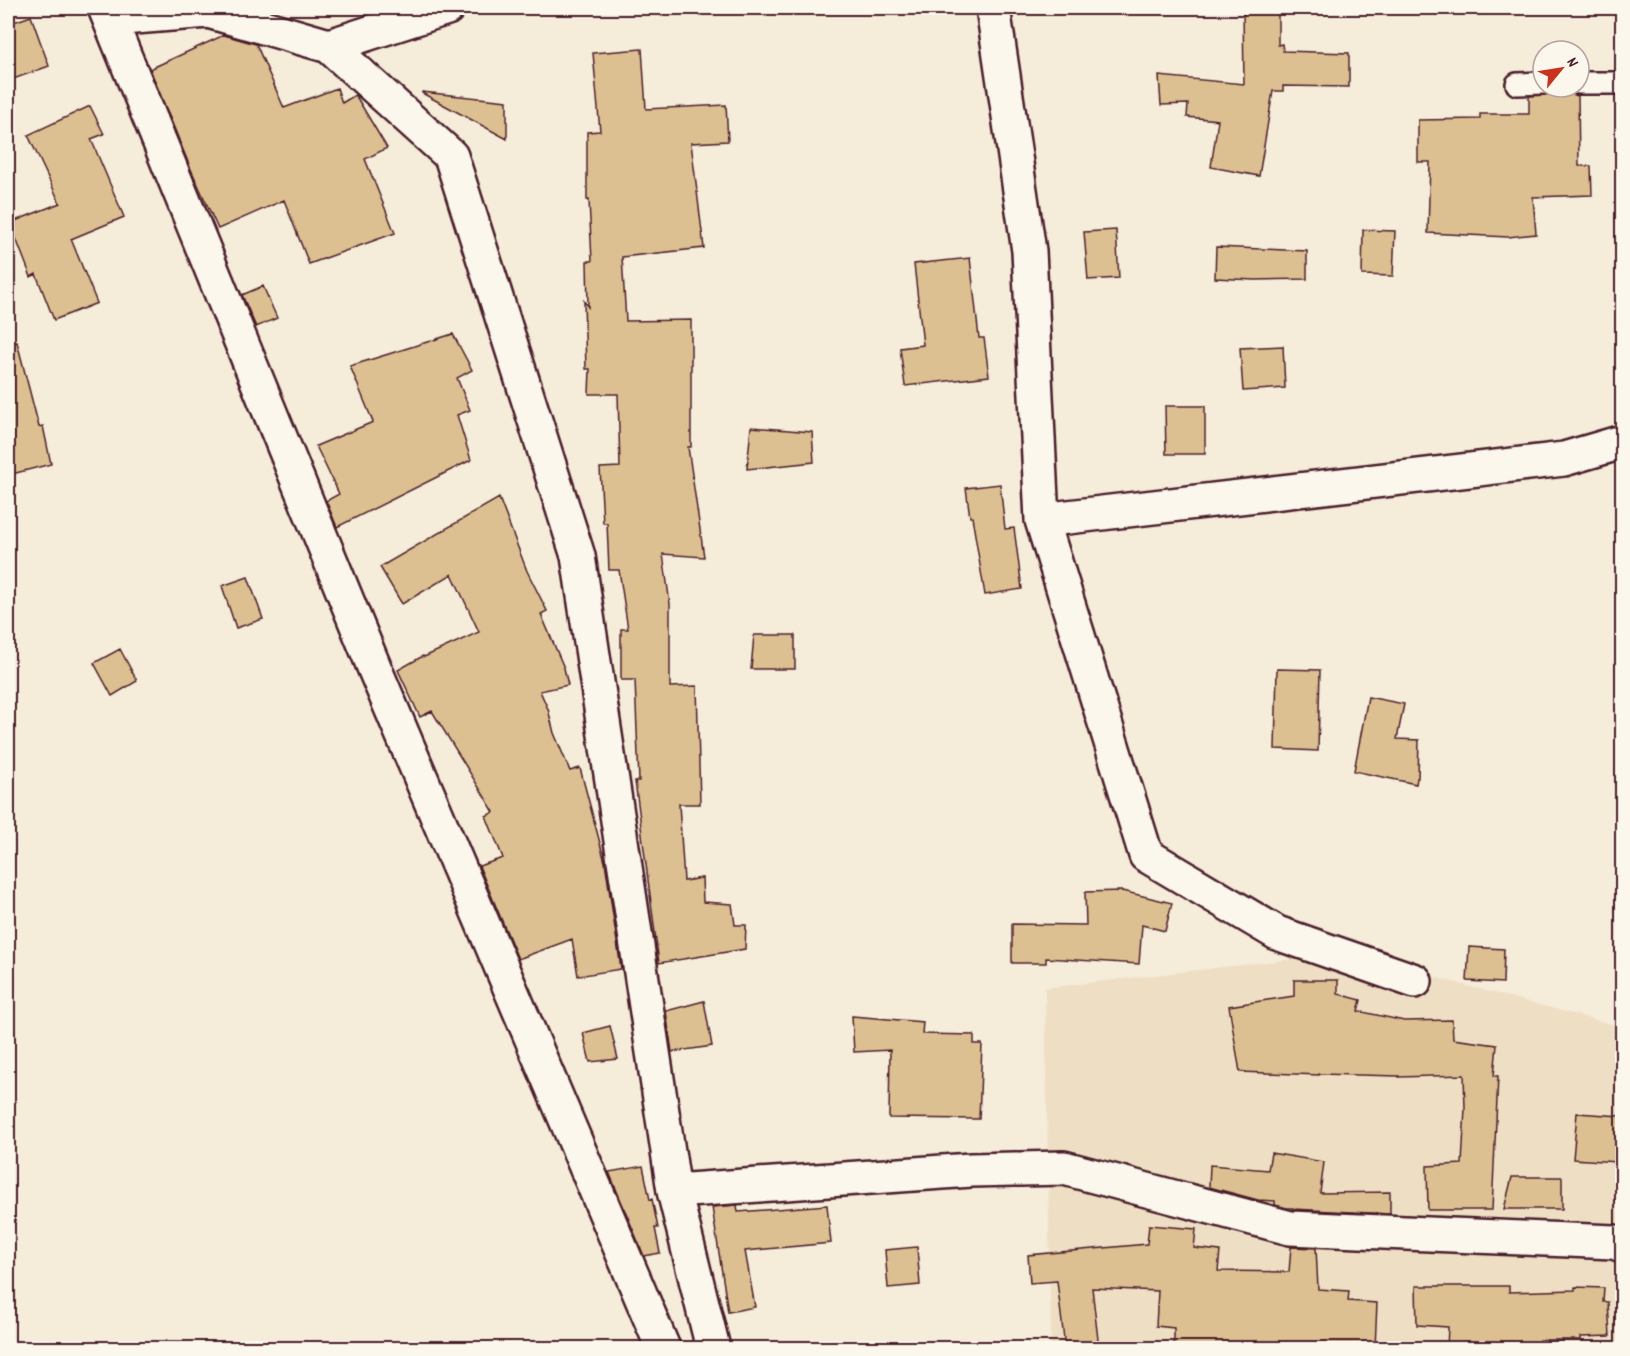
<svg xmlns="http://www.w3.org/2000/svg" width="1630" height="1356" font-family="Dekko,sans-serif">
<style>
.built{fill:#eedfc4}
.building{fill:#ddc091;stroke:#4a1f2b;stroke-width:1.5}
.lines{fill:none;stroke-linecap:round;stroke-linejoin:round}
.lane-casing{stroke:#4a1f2b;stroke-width:26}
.street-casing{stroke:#4a1f2b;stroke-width:38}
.secondary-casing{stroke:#4a1f2b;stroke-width:38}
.lane{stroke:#fbf7ec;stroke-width:21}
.street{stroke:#fbf7ec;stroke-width:33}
.secondary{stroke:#fbf7ec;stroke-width:33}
</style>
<rect width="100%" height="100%" fill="#f5ecda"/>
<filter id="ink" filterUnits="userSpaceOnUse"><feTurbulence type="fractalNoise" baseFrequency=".0167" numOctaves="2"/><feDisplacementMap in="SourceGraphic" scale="12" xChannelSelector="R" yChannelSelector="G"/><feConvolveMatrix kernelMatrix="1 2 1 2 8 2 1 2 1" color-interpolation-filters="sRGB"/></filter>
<g filter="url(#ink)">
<!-- built -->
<path class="built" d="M1344 953 1622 1027V1348H1051L1045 988Z"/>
<!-- building -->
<path class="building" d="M1243 8H1278V45L1282 44 1283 51 1349 53V87L1283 86V91H1273L1259 176 1211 167 1218 120 1187 117 1188 104 1161 105 1159 76 1244 84Z
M31 16 49 66 8 81V24Z
M224 35 256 44 284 108 337 88 342 103 355 95 356 96 387 148 365 159 395 233 309 264 284 200 218 229 190 167 150 69Z
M642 49 646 109 726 105 728 141 691 143 704 248 622 257 626 321 691 320V447H688L704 557 663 554 670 604V687L697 686 700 804H679L684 881 702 878 703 902 732 904 735 925H746L745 949 659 963 635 781H639L635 680H621V629H628L619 570H609L607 523H603L600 468 620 467 618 394H589L590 369H586L584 301 588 307 587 261H592L589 200H587V132L600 131 593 53Z
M1555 88H1568L1572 94 1578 96 1579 166H1591L1592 195 1533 197 1536 234 1508 237 1428 233 1430 162H1418V120L1480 119V114H1529V96L1549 94Z
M422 92 507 101V139L422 93Z
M90 106 104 134 91 139 124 217 71 239 97 303 54 320 36 274 31 277 10 223 60 203 28 135Z
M1116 230 1119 278 1088 280 1084 232Z
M1363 230 1395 231 1393 276 1362 275Z
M1216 247 1307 251V279L1255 280 1215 278Z
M970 258 979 338H984L989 376 905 386 900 348 923 345 914 264Z
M263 286 277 318 256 327 242 295Z
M453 334 472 370 457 378 470 410 457 415 471 460 337 527 326 501 339 494 316 446 373 422 350 366Z
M17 342 39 427 43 426 51 464 8 475V344Z
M1283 346 1285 388 1243 391 1240 348Z
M1165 406H1205V454H1166Z
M751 427 812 432 814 462 747 469Z
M1000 484 1005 529 1014 528 1022 589 985 595 972 517H970L966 488Z
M499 498 527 571 547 611 541 614 564 668 568 685 540 691 548 709 554 733 570 771 580 768 605 862 621 969 578 976 572 939 518 959 479 866 503 858 486 816 494 812 432 711 420 717 398 670 423 656 424 657 479 632 452 574 402 604 380 567Z
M248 577 263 619 236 628 222 586Z
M754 635H795V669H751Z
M120 649 137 681 112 696 94 663Z
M1277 669 1320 670 1318 751 1275 749Z
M1368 697 1404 704 1397 739 1419 740 1418 778H1417L1416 784 1354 771Z
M1122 891 1172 903 1165 931 1142 925 1139 964 1046 958V963H1012V924L1086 925 1085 892Z
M1469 947 1504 949 1503 983 1467 981Z
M1294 980H1338V994L1361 1000 1358 1011 1404 1021 1452 1020 1453 1039 1497 1045 1494 1076H1498L1492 1210H1428L1427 1166 1462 1164 1465 1108 1464 1075 1399 1077V1076L1319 1074V1075L1240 1072 1229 1006 1294 996Z
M704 1001 712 1046 672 1052 666 1011Z
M852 1016 923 1022 922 1034 974 1035V1044H982L979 1119 889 1118 890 1050 854 1052Z
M610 1026 618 1059 590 1062 583 1033Z
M1577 1113 1621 1116 1617 1162 1573 1159Z
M1271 1153 1324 1162 1320 1193 1390 1192V1214L1293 1209V1208H1287L1275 1205V1201L1258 1200 1209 1187 1210 1165 1268 1170Z
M643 1166 650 1200 652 1199 658 1228H655L660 1253 644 1256 609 1172Z
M1512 1177H1562V1209H1504Z
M737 1205 738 1212 827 1205 831 1243 745 1251 755 1307 728 1312 712 1207Z
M1149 1225 1196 1229 1194 1248 1220 1251 1218 1271 1289 1272 1291 1247 1316 1248 1318 1289 1349 1291 1348 1301 1377 1303 1375 1348H1174V1328L1156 1326 1158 1291 1092 1288 1099 1348H1065L1057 1281 1030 1283 1028 1255 1147 1244Z
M917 1247 920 1285 888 1288 885 1250Z
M1416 1286H1509V1292L1575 1290V1287L1604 1288 1603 1302H1608L1610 1336 1581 1337V1340H1540L1541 1348H1447L1448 1327 1417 1325Z"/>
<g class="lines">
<!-- lane casing -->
<g class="lane-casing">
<path id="lane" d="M1579 83H1622
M1517 84 1543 83"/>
</g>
<!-- street casing -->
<g class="street-casing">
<path id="street" d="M993 8 1029 251 1042 520 1146 855 1277 933 1415 981
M110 19 208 11 329 46 451 156 578 556 674 1191 713 1348
M329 46 447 8
M1042 520 1564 459 1622 442
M674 1191 971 1170 1064 1168 1290 1228 1614 1242 1622 1245"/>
</g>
<!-- secondary casing -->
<g class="secondary-casing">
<path id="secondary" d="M105 8 376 672 663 1348"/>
</g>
<!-- lane -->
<use href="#lane" class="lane"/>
<!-- street -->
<use href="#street" class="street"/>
<!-- secondary -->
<use href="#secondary" class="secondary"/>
</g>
</g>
<!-- margin -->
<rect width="1630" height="1356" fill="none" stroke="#fbf7ec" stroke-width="30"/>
<rect x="15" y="15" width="1600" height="1326" fill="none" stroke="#4a1f2b" stroke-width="2" filter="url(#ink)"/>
<!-- north arrow -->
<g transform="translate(1561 69) rotate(60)"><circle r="28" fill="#fbf7ec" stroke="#b4a19f" stroke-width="1.5"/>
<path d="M0-4.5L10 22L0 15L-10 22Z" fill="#c8321e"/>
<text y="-9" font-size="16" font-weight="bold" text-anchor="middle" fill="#4a1f2b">N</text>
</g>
</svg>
